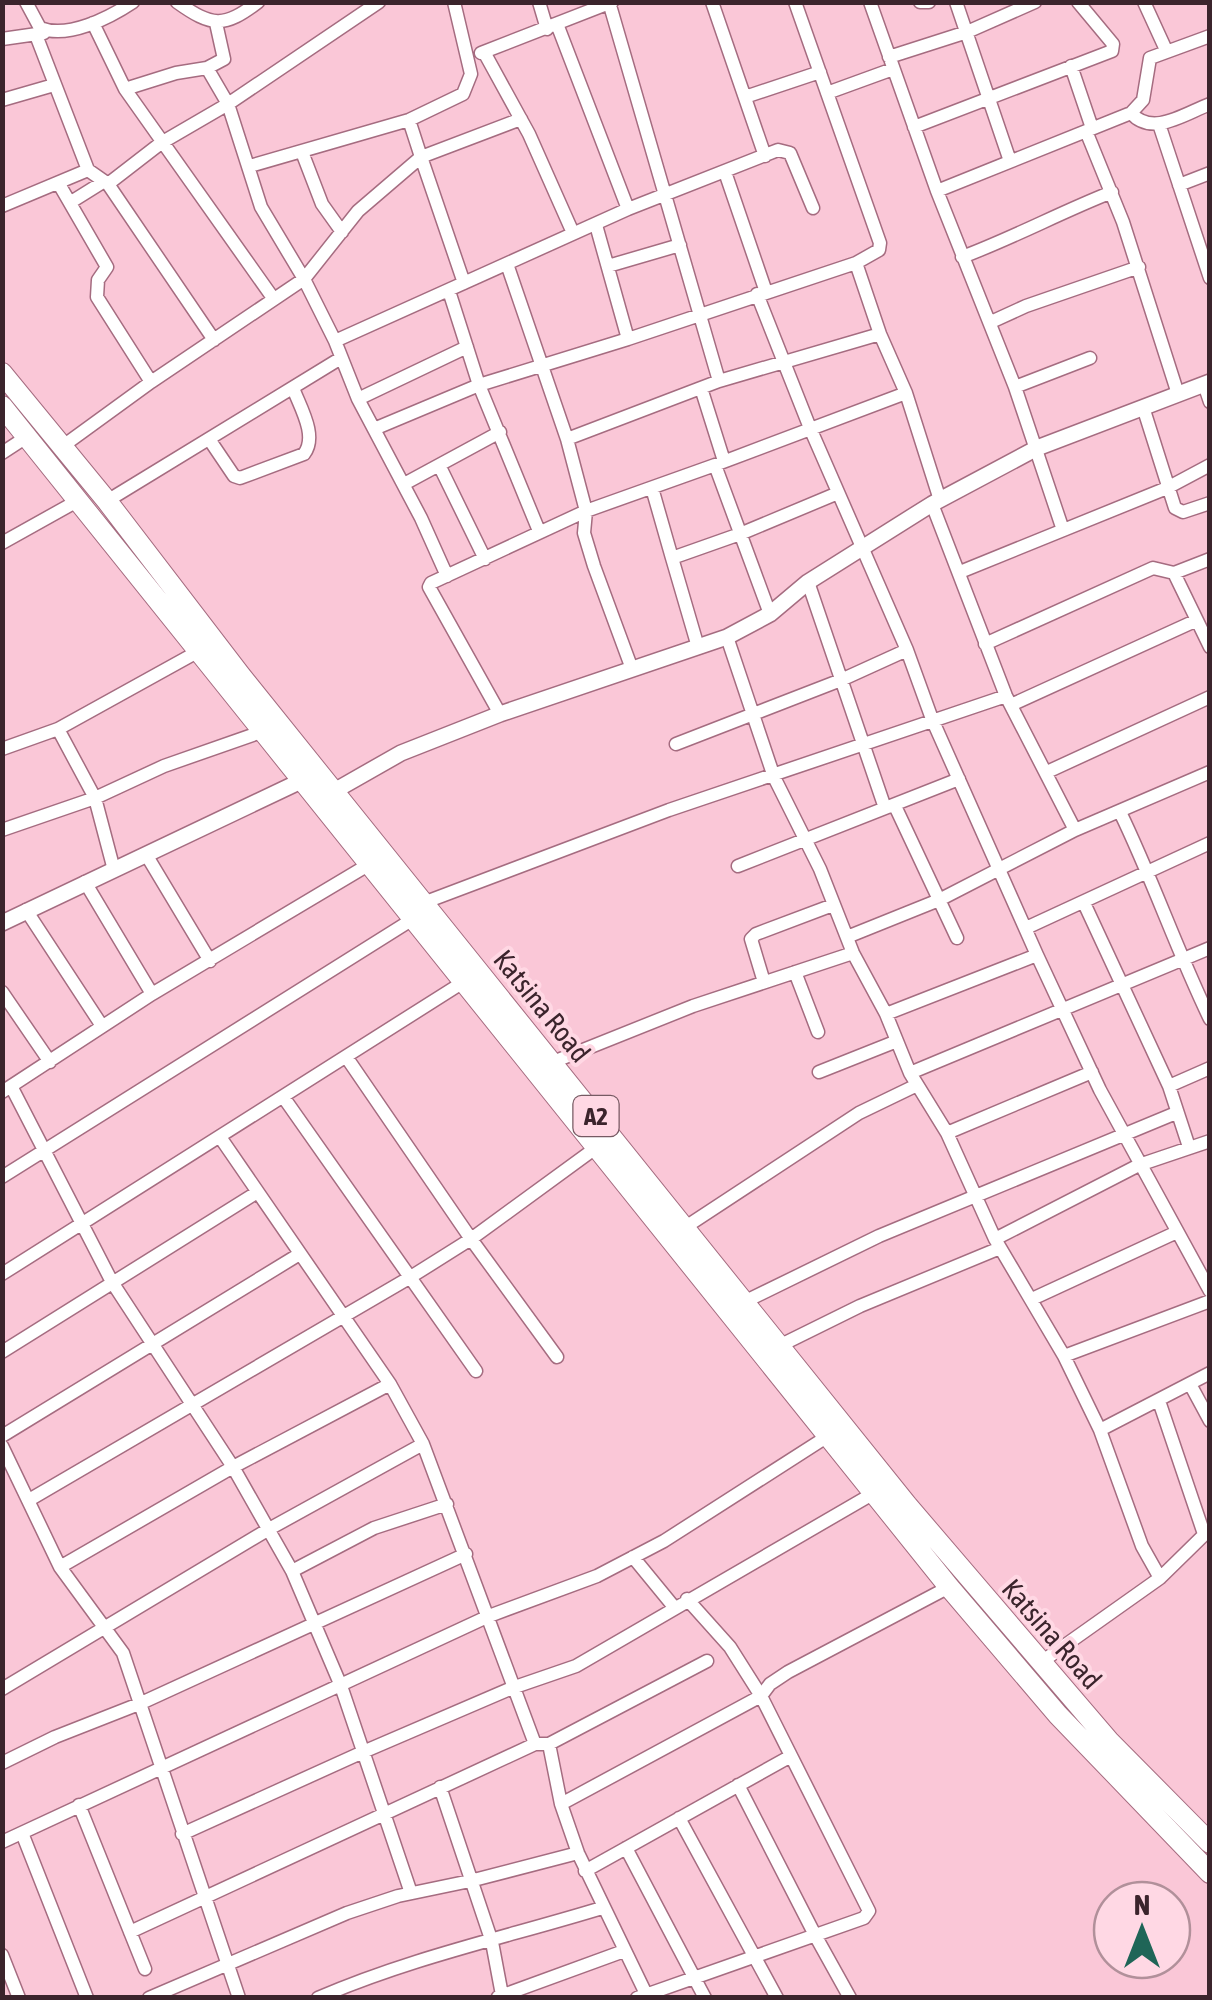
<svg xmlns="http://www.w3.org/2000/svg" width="1212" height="2000" font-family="'Asap Condensed',sans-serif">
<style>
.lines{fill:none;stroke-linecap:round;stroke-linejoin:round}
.minor-casing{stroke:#a56c80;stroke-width:15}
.tertiary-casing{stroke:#a56c80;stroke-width:18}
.trunk-casing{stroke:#a56c80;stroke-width:22}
.minor{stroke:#fff;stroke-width:12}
.tertiary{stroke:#fff;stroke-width:15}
.trunk{stroke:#fff;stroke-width:20}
.labels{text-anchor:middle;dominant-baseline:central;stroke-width:8;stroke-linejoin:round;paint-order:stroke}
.shield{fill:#ffd8e4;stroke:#765a63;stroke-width:2.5}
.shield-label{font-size:25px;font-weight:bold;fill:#3b242c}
.street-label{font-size:28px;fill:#3b242c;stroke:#ffd8e4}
</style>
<rect width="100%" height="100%" fill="#fac7d7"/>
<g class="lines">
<!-- minor casing -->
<g class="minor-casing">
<path id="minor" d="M26 2 40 28C68 39 109 18 133 2
M177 2C212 27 224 28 258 2
M539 2 547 29
M609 2 719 381
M712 2 765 156
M870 2 937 191 1015 387 1063 530
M920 2H929
M956 2 1010 161
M1144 2 1166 50
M93 23 125 89 273 298
M557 24 628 209
M36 35 88 170 108 184 214 340
M2 39 44 33
M484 52 529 134 573 233
M481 53 612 2
M889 57 967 32 1035 2
M1071 66 1092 128
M207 68 228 104 261 207 304 279 335 341 358 399 421 518 447 576
M125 89 176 73 207 68 224 59 216 23
M827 93 893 69
M745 97 820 72
M2 100 54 85
M1131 113C1152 137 1184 114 1210 104
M1159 124 1210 278
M914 127 1112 51 1113 44 1078 2
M1086 131 1123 222 1178 394
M302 152 322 204 342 232
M250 166 409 120 463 94 471 74 454 2
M725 172 766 292
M59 184 107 267 98 280 97 297 151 382
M108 184 161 143 228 104 379 2
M1179 185 1210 173
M937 191 1131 113 1143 100 1150 58 1210 36
M71 202 103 182
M2 206 88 170
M596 225 628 339
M962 257C1013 238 1061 212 1112 192
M856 263 880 334 906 393 940 500
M507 264 567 439 586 511 584 533 594 566 632 669
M608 266 680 245
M464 283 421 157 521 119
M449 291 479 385 539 531
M757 294 810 428 907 650 932 719 1037 955 1100 1090 1210 1291
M991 322 1026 306 1139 267
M335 341 628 209 778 150 790 153 813 208
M1204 384 1210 402
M1015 387 1090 358
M701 388 724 461
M358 399 467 347
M1143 407 1175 508 1183 512 1210 503
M374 429 479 385 628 339 856 263 879 250 880 243 795 2
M209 439 234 476 240 478 304 454C318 436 300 407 293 388
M567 439 719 381 880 334
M63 446 151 382 304 279 358 211 421 157 409 120
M2 453 28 436
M440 467 485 559
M404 484 500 432
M652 488 672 558 740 534 838 493
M107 501 341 358
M932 504 1006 696 1075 830
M2 543 79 500
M672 558 698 647
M1210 559 1174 573 1210 647
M960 572 1167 488 1210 465
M808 582 885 808
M770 614 715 465 906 393
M727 637 774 777 820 869 853 953 886 1014 910 1073 947 1133 995 1239 1064 1356 1100 1430 1142 1546 1160 1578
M985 644 1153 568 1174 573
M1011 705 1195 621
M500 714 429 587 431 583 586 511 715 465
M58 729 95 798 114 870
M676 744 841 680 907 650
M2 749 58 729 199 651
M1047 772 1210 697
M895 806 957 938
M1120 812C1153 880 1177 951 1210 1019
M2 830 95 798 164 766 264 731
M147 856 210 961
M738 866 959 779
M85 882 152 994
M423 903 669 810 1006 696
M1084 903 1169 1086 1189 1147
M26 910 102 1026
M1026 928 1210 843
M847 937 939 900 1075 830 1210 772
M795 972 818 1032
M764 982 751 939 756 934 833 905
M2 992 50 1062
M886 1014 1037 955
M347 1058 471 1239 557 1357
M553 1062 693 1006 853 953
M819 1072 897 1041
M910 1073 1210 948
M11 1086 112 1282 233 1467 292 1571 341 1686 411 1893
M1169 1086 1210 1068
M2 1092 152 994 368 865
M284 1098 476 1371
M947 1133 1092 1072
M220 1137 390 1384 423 1444 535 1744
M2 1177 413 919
M684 1228 859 1113 917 1085
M995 1239 1139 1165 1210 1141
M2 1274 465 981
M1032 1299 1177 1232
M744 1302 879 1236 1176 1113
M779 1346 860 1306 1000 1248
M2 1352 256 1193
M1064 1356 1210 1301
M1190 1384 1210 1421
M1159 1401 1204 1534
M1100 1430 1210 1373
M2 1436 298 1255
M2 1446 60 1567 123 1653 239 1998
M29 1500 409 1278 471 1239 597 1147
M633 1557 674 1607
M60 1567 233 1467 390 1384
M292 1571 374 1528 447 1504
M1040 1663 1160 1578 1210 1529
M2 1689 269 1529 423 1444
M549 1744 561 1804 578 1853 648 1998
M2 1763 55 1737 139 1704 466 1554
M738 1785 815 1935 850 1998
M440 1787 492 1942 502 1995
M561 1804 761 1696 770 1684 788 1672 949 1587
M79 1805 145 1969
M679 1818 777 1998
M22 1833 87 1998
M182 1834 363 1752 512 1688 576 1666 874 1493
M2 1842 489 1616 597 1576 664 1541 828 1436
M626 1848 705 1998
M585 1871 791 1756
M130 1932 535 1744H549L707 1661
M2 1955 19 1998
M498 1997 624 1951
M149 1998 347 1913 398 1896 470 1881 578 1853
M318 1998C410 1958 507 1937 602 1908
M637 1998 864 1918 869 1911 761 1696 730 1647 687 1599"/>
</g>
<!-- tertiary casing -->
<g class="tertiary-casing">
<path id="tertiary" d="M336 790 401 753 500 714 727 637 770 614 808 582 932 504 1037 448 1210 382
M2 923 303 780"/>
</g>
<!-- trunk casing -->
<g class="trunk-casing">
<path id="trunk" d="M2 373 107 501 241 676 907 1505 1109 1741 1210 1843
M2 406 949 1587 1058 1715 1210 1873"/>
</g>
<!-- minor -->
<use href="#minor" class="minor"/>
<!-- tertiary -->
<use href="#tertiary" class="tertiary"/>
<!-- trunk -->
<use href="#trunk" class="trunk"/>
</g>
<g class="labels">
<!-- shield labels -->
<rect class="shield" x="573.5" y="1096" width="45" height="40" rx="8"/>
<g class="shield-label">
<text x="596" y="1116">A2</text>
</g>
<!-- street labels -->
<g class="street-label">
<text transform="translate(542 1006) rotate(51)">Katsina Road</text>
<text transform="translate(1052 1634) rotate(49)">Katsina Road</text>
</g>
</g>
<!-- border -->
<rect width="1212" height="2000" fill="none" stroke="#3b242c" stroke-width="10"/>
<!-- north arrow -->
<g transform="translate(1142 1930)"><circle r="48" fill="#ffd8e4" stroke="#b1909a" stroke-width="2.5"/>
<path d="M0-8L18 38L0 25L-18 38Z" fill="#1f6557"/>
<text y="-15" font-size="28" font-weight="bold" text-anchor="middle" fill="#3b242c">N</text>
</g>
</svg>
